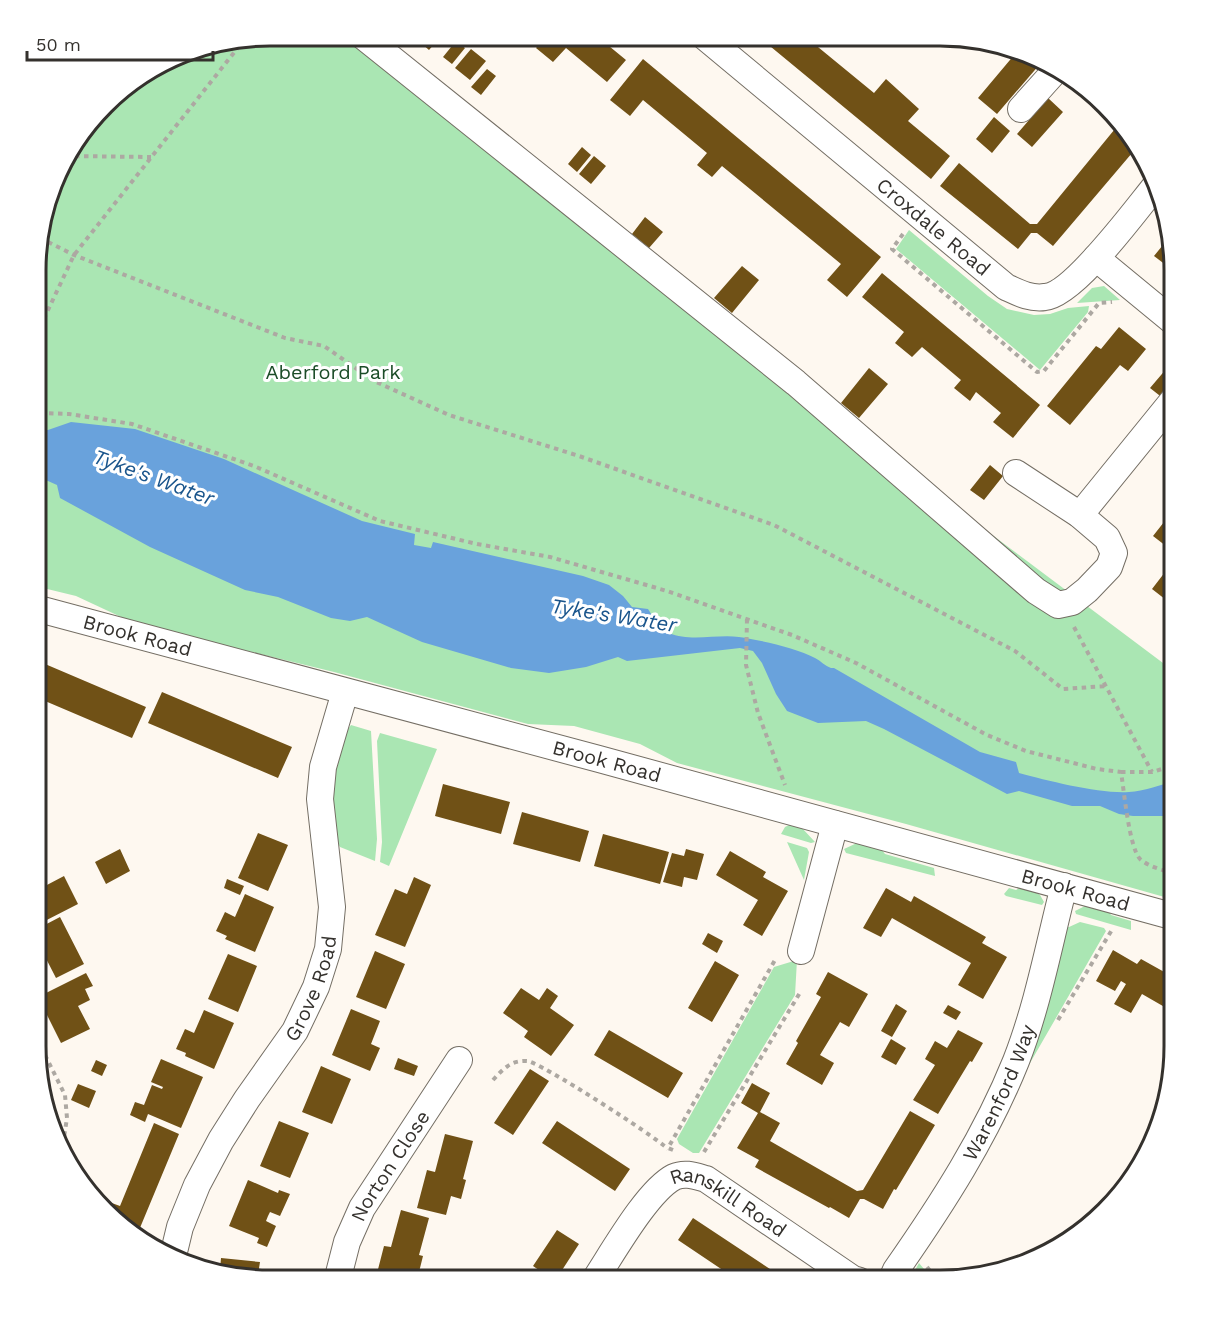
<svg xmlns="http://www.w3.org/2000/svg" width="1211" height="1317" font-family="'Work Sans',sans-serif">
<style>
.green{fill:#aae6b3}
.water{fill:#69a2dc}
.building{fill:#705116}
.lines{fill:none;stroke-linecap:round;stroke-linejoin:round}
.minor-casing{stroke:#746e64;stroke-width:28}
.path{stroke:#ada8a2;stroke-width:4;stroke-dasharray:4.5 4.5;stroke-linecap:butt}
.minor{stroke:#fff;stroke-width:26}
.labels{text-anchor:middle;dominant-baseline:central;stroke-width:6;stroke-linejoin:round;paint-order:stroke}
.street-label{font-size:20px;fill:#34312d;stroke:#fff}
.park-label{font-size:20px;fill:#1b4c27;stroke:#fff}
.water-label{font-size:21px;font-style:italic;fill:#1a558c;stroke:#fff}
.rim{fill:none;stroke:#34312d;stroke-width:3}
</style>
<rect width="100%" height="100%" fill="#fef8f0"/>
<!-- green -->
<path class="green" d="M270 36H377L705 294 975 522 1175 672V900L906 824 677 763 640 744 574 726 528 724 334 672 136 624 76 596 39 587 40 225 68 153 116 94 195 49Z
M909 230 988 296 1007 309 1034 315 1050 314 1068 308 1089 306 1088 312 1040 370 896 249Z
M1104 286 1120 300 1077 303 1092 288Z
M351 725 371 731 377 839 375 861 340 847 334 837 332 789 343 736Z
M380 733 437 749 389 866 380 862 382 842 377 741Z
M793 823 802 828 815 842 811 843 781 834 785 827Z
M787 842 807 848 809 852 804 880Z
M857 843 879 846 885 854 934 868 935 876 846 853 844 849Z
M1024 885 1040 895 1044 902 1042 905 1006 896 1004 894 1009 888 1016 890Z
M1095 904 1107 907 1111 915 1131 921V930L1076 914 1075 911 1085 906Z
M1080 922 1104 928 1106 931 1026 1070 1021 1072 1065 926 1069 927Z
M797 960 795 995 699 1153H693L679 1144 677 1139 774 967Z
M919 1263 934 1281H909Z"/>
<!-- water -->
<path class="water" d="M71 422 135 429 224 459 362 521 415 534 414 545 431 548 433 542 583 576 609 585 623 596 632 607 648 609C653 617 659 628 669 633 690 642 717 634 739 637 760 640 796 648 815 658 821 661 825 666 831 668H834L980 752 1016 762 1019 773C1049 781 1100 794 1129 792 1144 791 1160 785 1175 781V816H1133L1119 814 1100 806H1072L1019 791 1007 794 884 729 866 721 818 723 787 711 776 694 762 663 753 651 740 648 627 661 618 657 586 667 549 673 511 668 422 642 367 617 350 621 331 618 278 597 245 590 150 547 60 498 57 485 39 477V430H48Z"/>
<!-- building -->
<path class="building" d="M413 36H441L429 50Z
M545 37H598L626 60 607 82 566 48 553 62 536 48Z
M759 37 807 38 874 93 886 79 919 109 908 121 950 156 931 179Z
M456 41 465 48 452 64 443 57Z
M471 49 486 61 470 80 455 68Z
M1015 54 1040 64 997 114 978 98Z
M643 59 881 257 847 297 827 280 841 264 722 166 712 177 697 165 707 153 643 100 630 116 610 100Z
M487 69 496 76 481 95 471 87Z
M1048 98 1063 112 1032 147 1017 134Z
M994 117 1010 131 992 153 976 139Z
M1119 124 1136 140 1138 146 1053 246 1037 233H1031L1018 249 940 186 959 163 1030 224H1037Z
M582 147 591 155 577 172 568 164Z
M594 156 606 166 591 184 579 174Z
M645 217 663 232 649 248 632 234Z
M1171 235 1175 255V272L1154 256Z
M742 266 759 280 732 313 714 298Z
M882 273 1040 405 1013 438 993 422 1001 413 976 392 970 401 954 388 961 380 922 347 912 357 895 343 904 332 862 297Z
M1119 327 1146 349 1128 371 1120 365 1070 425 1047 406 1096 346 1101 349Z
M869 368 888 384 859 418 841 403Z
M1167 368 1175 375V386L1164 399 1150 388Z
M990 465 1003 476 984 500 970 490Z
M1175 508V553L1153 536Z
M1172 563 1175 564V612L1167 606 1170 603 1152 589Z
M38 661 146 707 132 738 38 698Z
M162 692 292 747 278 778 148 723Z
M443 784 510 802 501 834 435 816Z
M522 812 589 831 580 862 513 844Z
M258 833 288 845 268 891 238 878Z
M603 834 669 852 660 884 594 866Z
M120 849 130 871 106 884 95 862Z
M686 849 704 854 697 880 684 877 682 887 663 882 672 853 684 856Z
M730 851 766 872 763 877 788 891 762 936 743 925 758 900 716 875Z
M37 872 45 886 64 876 78 904 37 925Z
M414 877 431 885 405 947 375 935 395 889 407 894Z
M227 879 244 886 240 895 224 888Z
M886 888 911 902 914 896 986 937 982 943 1007 957 983 999 958 985 971 963 892 918 881 937 863 928Z
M245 894 274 907 255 952 225 939 227 936 216 931 225 912 235 917Z
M60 917 84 964 56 978 37 941V929Z
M708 933 723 941 717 953 702 944Z
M1113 950 1137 964 1141 959 1175 978V1013L1142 994 1131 1013 1114 1004 1126 984 1121 981 1115 991 1096 981Z
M375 951 405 964 386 1009 356 997Z
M228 954 257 966 238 1012 208 999Z
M715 961 739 975 712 1022 688 1008Z
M828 972 868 994 849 1027 840 1022 820 1055 834 1063 822 1085 786 1064 798 1043 796 1041 821 997 816 994Z
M86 973 93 986 85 989 90 1000 78 1006 90 1029 61 1043 38 997Z
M521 988 539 1000 547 988 558 996 550 1008 574 1025 551 1056 524 1037 528 1031 503 1013Z
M896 1004 907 1011 892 1037 881 1031Z
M948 1005 961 1012 956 1020 943 1013Z
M351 1009 380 1021 371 1044 380 1048 370 1071 332 1055Z
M204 1010 234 1023 214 1069 185 1056 186 1053 176 1049 185 1029 194 1033Z
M609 1030 683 1073 668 1098 594 1055Z
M958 1030 983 1043 972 1062 970 1061 938 1114 913 1100 935 1065 925 1059 935 1041 947 1048Z
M891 1039 906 1048 896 1065 881 1057Z
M37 1057 49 1082 41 1086 36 1062Z
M398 1058 418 1066 414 1076 394 1069Z
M161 1059 203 1077 181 1128 148 1114 145 1122 130 1115 135 1102 144 1105 152 1085 162 1089 163 1087 151 1082Z
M96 1060 107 1065 102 1076 91 1071Z
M321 1066 351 1079 332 1124 302 1112Z
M530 1069 549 1081 513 1135 494 1123Z
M752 1083 770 1093 760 1112 780 1123 770 1141 857 1191 863 1190 910 1111 935 1125 896 1190 894 1189 883 1209 864 1199H860L849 1218 830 1207 829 1208 755 1167 759 1160 737 1148 758 1113 741 1103Z
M78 1084 96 1091 89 1108 71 1100Z
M279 1121 309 1133 290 1178 260 1166Z
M557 1121 630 1169 615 1191 542 1143Z
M154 1123 179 1134 137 1235 98 1198 120 1206Z
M445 1134 473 1141 463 1179 466 1180 461 1199 451 1196 446 1215 417 1208 427 1170 435 1172Z
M248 1180 278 1193 279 1190 290 1194 280 1216 270 1212 268 1216 266 1221 276 1226 267 1247 257 1243 259 1238 229 1226Z
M401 1210 429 1218 419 1255 423 1256 419 1272 408 1269 405 1281H375L384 1246 391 1247Z
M693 1218 773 1271 767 1281H739L678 1240Z
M557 1230 579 1244 555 1281 533 1266Z
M221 1258 260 1262 257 1281 220 1270Z
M524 1270 540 1281H516Z"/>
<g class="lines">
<!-- minor casing -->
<g class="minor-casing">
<g id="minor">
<path d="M363 36 796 383 1036 591 1058 605 1072 602 1087 590 1109 567 1114 553 1107 538 1080 515 1016 473"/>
<path id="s1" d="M705 37 1006 287C1019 293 1030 299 1045 297 1074 295 1137 208 1157 184"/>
<path d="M1021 109 1056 70"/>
<path d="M1096 258 1175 323"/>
<path d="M1080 515 1175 398"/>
<path id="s2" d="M39 609 599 759 1175 917"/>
<path d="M801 951 835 824"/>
<path id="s3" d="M173 1256 180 1227 197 1185 221 1140 247 1099 295 1031 316 987 328 949 332 907 320 799 323 767 345 692"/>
<path id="s4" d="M337 1281 347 1242 362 1208 459 1060"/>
<path id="s5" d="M594 1281C612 1254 647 1191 674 1177 685 1172 695 1176 706 1179L853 1279 860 1281"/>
<path id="s6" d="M891 1281 896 1270C942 1204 986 1136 1016 1061 1038 1005 1049 944 1064 886"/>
</g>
</g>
<!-- path -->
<path class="path" d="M637 37 648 46 657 37
M66 156 151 157
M903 234 892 249 1037 372 1044 371 1099 303 1112 302
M40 238 74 255 285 338 324 346 374 381 449 415 579 456 774 525 1015 651 1063 689 1106 686
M40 327 74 255 244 40
M40 413 69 414 132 424 254 466 380 521 477 544 550 557 667 591 792 635 856 663 987 735 1026 751 1097 769 1121 772C1124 790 1129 847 1140 859 1149 867 1163 870 1175 874
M747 619 746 665 758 713 785 785
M1074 627 1152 772
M1121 772H1152L1175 765
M1058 1020 1113 928
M37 1039 65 1095 67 1118 62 1150
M493 1080C503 1069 511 1060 527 1061 540 1062 656 1137 668 1149
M673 1150 668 1148 775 960
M704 1152 801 991
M927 1267 938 1281"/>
<!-- minor -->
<use href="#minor" class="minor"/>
</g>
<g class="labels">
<!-- street labels -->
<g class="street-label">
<text stroke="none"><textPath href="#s1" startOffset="297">Croxdale Road</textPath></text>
<text stroke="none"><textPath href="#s2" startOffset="102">Brook Road</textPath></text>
<text stroke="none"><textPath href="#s2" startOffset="588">Brook Road</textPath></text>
<text stroke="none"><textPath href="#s2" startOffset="1074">Brook Road</textPath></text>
<text stroke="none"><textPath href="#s3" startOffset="304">Grove Road</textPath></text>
<text stroke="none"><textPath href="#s6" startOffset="218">Warenford Way</textPath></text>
<text stroke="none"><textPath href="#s4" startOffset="128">Norton Close</textPath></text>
<text stroke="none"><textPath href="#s5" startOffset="194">Ranskill Road</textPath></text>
</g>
<!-- park labels -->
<g class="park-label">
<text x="333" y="372">Aberford Park</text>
</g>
<!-- water labels -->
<g class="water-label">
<text transform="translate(154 477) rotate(20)">Tyke's Water</text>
<text transform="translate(614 615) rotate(9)">Tyke's Water</text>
</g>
</g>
<!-- crop -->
<path d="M0 0H1211V1317H0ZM270 46H940A224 224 0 0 1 1164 270V1046A224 224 0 0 1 940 1270H270A224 224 0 0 1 46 1046V270A224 224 0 0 1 270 46Z" fill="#fff" fill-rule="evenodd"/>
<path class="rim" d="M270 46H940A224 224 0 0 1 1164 270V1046A224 224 0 0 1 940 1270H270A224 224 0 0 1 46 1046V270A224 224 0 0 1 270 46Z"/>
<!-- scale -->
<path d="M27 51v9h186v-9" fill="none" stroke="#34312d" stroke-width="3"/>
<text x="36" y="51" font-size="18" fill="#34312d" stroke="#ffffff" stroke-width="4.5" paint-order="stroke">50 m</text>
</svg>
